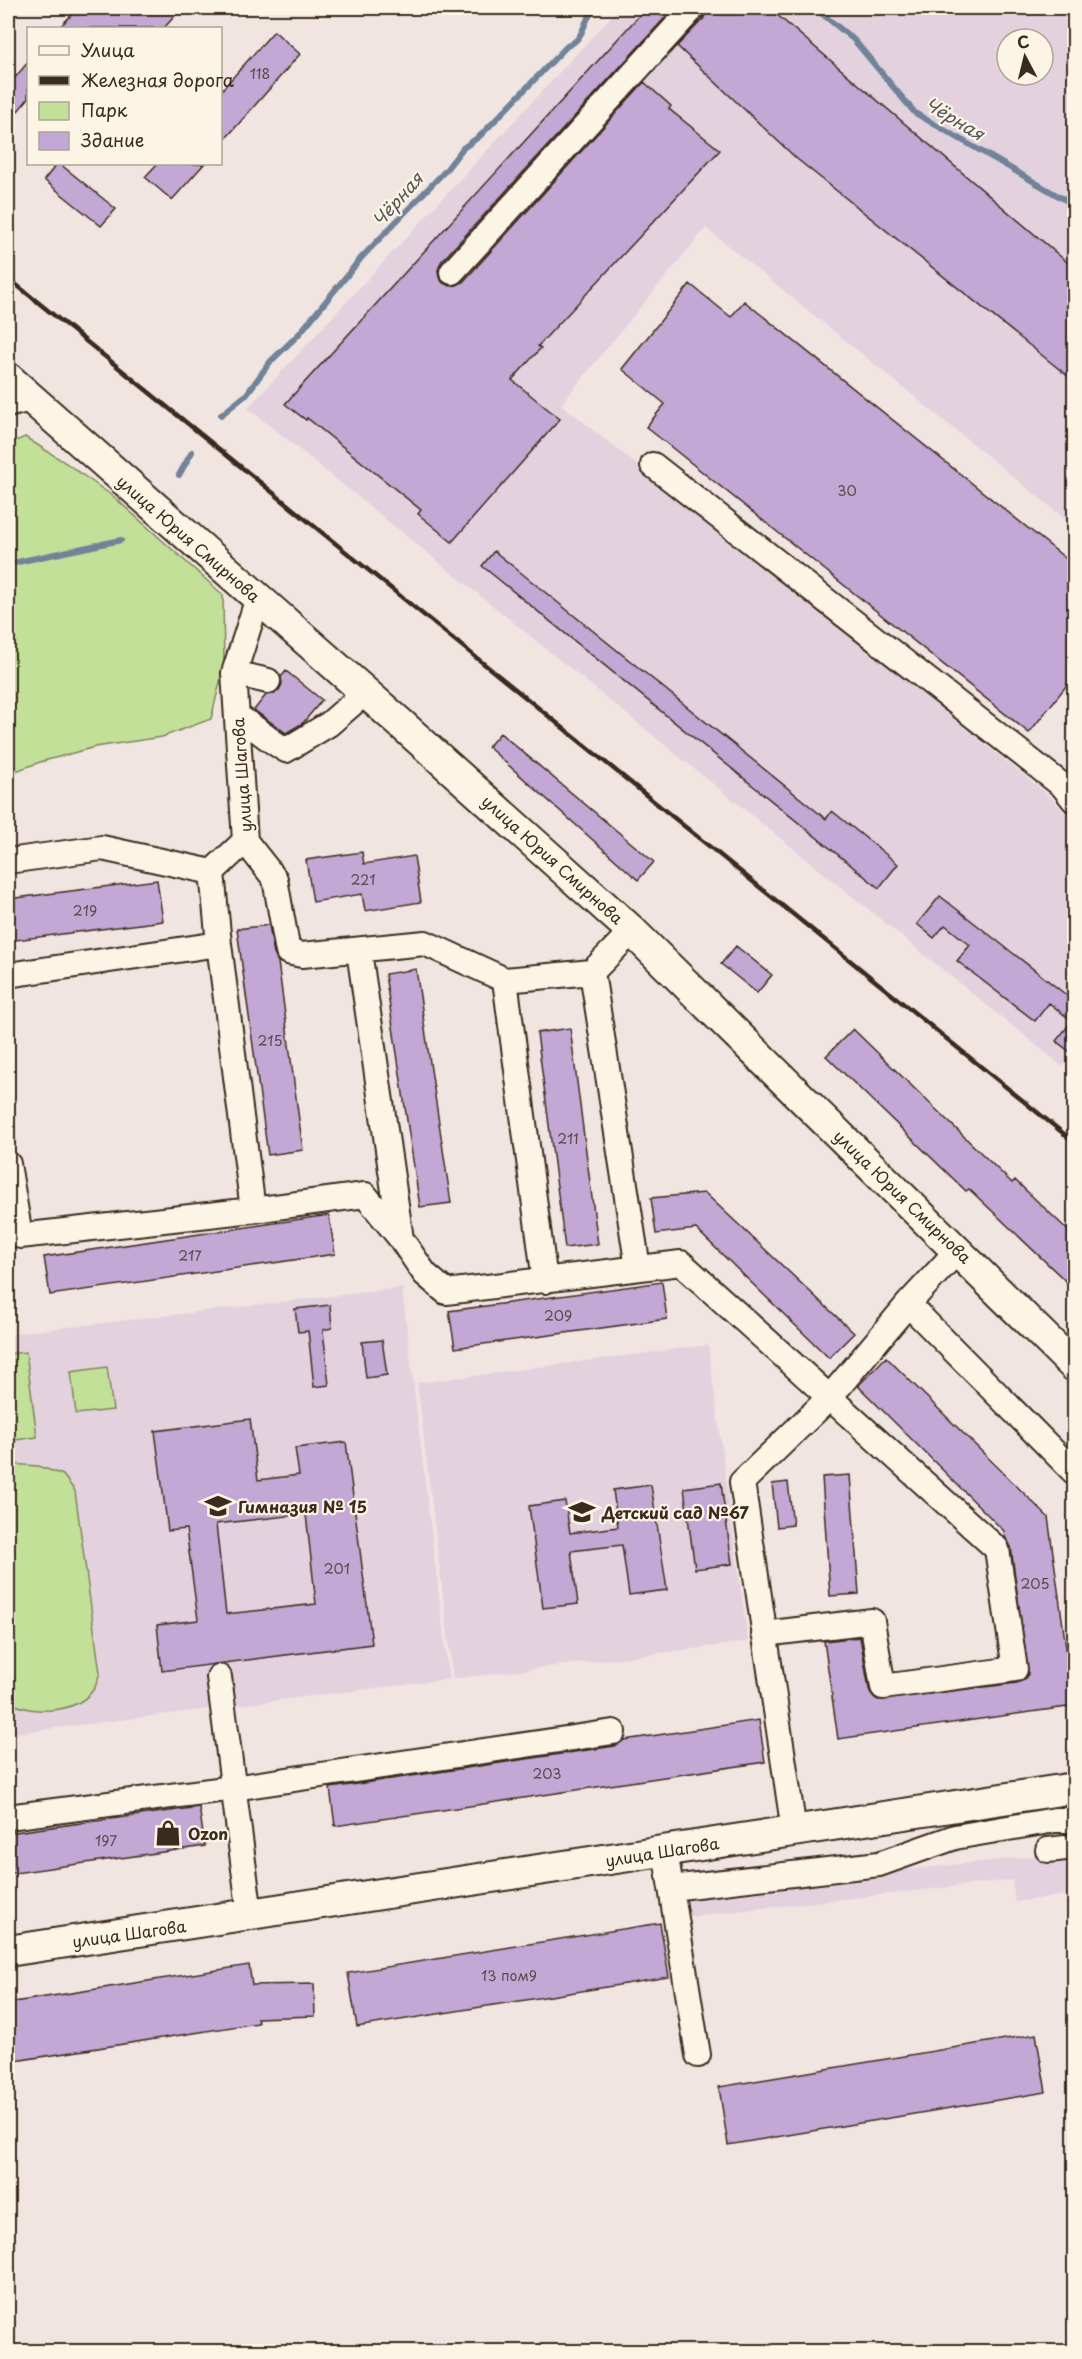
<svg xmlns="http://www.w3.org/2000/svg" width="1082" height="2359" font-family="'Playpen Sans',sans-serif">
<style>
.built{fill:#e3d2de;fill-rule:evenodd}
.green{fill:#c2e098;stroke:#7e855b;stroke-width:1.5}
.lines{fill:none;stroke-linecap:round;stroke-linejoin:round}
.stream{stroke:#6f8399;stroke-width:6}
.building{fill:#c3a7d4;stroke:#3b2a1e;stroke-width:1.5;fill-rule:evenodd}
.minor-casing{stroke:#3b2a1e;stroke-width:28}
.major-casing{stroke:#3b2a1e;stroke-width:34}
.minor{stroke:#fcf5e5;stroke-width:24}
.major{stroke:#fcf5e5;stroke-width:30}
.rail{stroke:#3b2a1e;stroke-width:4.5}
.labels{text-anchor:middle;dominant-baseline:central;stroke-width:4.5;stroke-linejoin:round;paint-order:stroke}
.number-label{font-size:14px;fill:#5d494c}
.street-label{font-size:16px;fill:#3b2a1e;stroke:#fcf5e5}
.poi-label{font-size:16px;font-weight:bold;fill:#3b2a1e;stroke:#fcf5e5;text-anchor:start}
.water-label{font-size:18px;font-style:italic;fill:#55565c;stroke:#fcf5e5}
</style>
<rect width="100%" height="100%" fill="#f1e5e2"/>
<filter id="ink" filterUnits="userSpaceOnUse"><feTurbulence type="fractalNoise" baseFrequency=".0167" numOctaves="2"/><feDisplacementMap in="SourceGraphic" scale="12" xChannelSelector="R" yChannelSelector="G"/><feConvolveMatrix kernelMatrix="1 2 1 2 8 2 1 2 1" color-interpolation-filters="sRGB"/></filter>
<g filter="url(#ink)">
<!-- built -->
<path class="built" d="M619 8H1074V526L706 228 561 404 1051 797 1074 823V1057L1062 1066 248 408ZM1007 39H1043V75H1007Z
M402 1288 449 1679 8 1734V1334Z
M708 1345 748 1642 453 1679 417 1383Z
M1074 1852V1894L1015 1902 1012 1880 686 1917 683 1893Z"/>
<!-- green -->
<path class="green" d="M25 437 66 463 114 497 223 595 224 666 211 719 162 737 95 747 40 762 8 774V444Z
M26 1352 37 1437 8 1441V1354Z
M107 1367 113 1410 76 1414 71 1372Z
M11 1464 38 1466 63 1475 75 1491 100 1673C98 1677 97 1683 95 1687 79 1714 32 1716 8 1701V1466Z"/>
<g class="lines">
<!-- stream -->
<path class="stream" d="M601 8H612
M815 8 854 40 915 113 1074 205
M221 415 246 395 270 362 299 334 362 257 445 171 463 148 480 136 567 46C587 38 581 20 596 8
M179 475 192 452
M8 564 121 540"/>
</g>
<!-- building -->
<path class="building" d="M78 8H182L164 28H59Z
M646 8H674L441 262 438 270 439 277 443 283 450 286 457 285 463 282 644 82 671 106 669 109 720 150 538 346 541 348 512 380 560 419 452 542 418 514 421 510 307 418 306 420 285 404Z
M707 8H769L1074 268V381L797 159 677 46 704 18Z
M274 31 300 54 220 145V92Z
M28 62V99L18 111 8 101V86Z
M57 164H60L116 209 101 226 44 180Z
M157 164H204L172 200 145 177Z
M690 284 731 317 744 301 1074 565V676L1029 733 646 427 665 404 622 369Z
M494 551 826 819 832 811 898 864 879 888 482 566Z
M286 671 322 700 303 723 286 733 254 710 266 695 273 694 279 690 282 684 281 677Z
M500 733 654 862 638 880 488 747Z
M362 852 364 864 414 856 421 902 365 911 362 894 313 902 306 860Z
M157 880 163 921 8 941V899Z
M940 896 1074 1001V1055L1056 1041 1072 1021 1049 1003 1035 1021 957 961 970 945 945 925 934 938 917 924Z
M269 925 274 954 278 962 303 1150 268 1155 237 929Z
M736 946 772 975 757 993 721 964Z
M416 969 451 1203 420 1207 385 974Z
M570 1028 598 1244 565 1248 537 1033Z
M853 1029 1012 1183 1015 1180 1074 1236V1289L969 1189 966 1191 826 1056Z
M705 1193 854 1333 829 1358 696 1229 656 1234 651 1198Z
M329 1215 335 1254 50 1295 44 1257Z
M662 1282 667 1319 455 1348 449 1311Z
M330 1305 332 1328 323 1330 329 1385 314 1387 308 1331 298 1332 295 1309Z
M382 1340 387 1375 366 1378 362 1342Z
M886 1357 1048 1517 1074 1706 838 1739 824 1641 860 1637 869 1689 872 1696 878 1700 1017 1683 1024 1680 1028 1674 1011 1547 1005 1537 1004 1531 858 1386Z
M250 1419 258 1480 299 1475 295 1448 346 1442 372 1644 162 1671 157 1625 198 1620 186 1529 168 1531 155 1431ZM306 1514 316 1604 226 1614 216 1524Z
M850 1475 859 1594 830 1596 822 1477Z
M788 1482 793 1525 777 1527 772 1484Z
M721 1483 732 1564 695 1569 684 1488Z
M651 1485 667 1590 629 1595 622 1545 571 1551 578 1604 543 1608 529 1506 565 1501 570 1533 618 1527 613 1490Z
M759 1720 765 1762 335 1826 330 1788 615 1746 624 1740Z
M199 1807 205 1846 8 1874V1833Z
M660 1923 669 1977 357 2027 348 1973Z
M249 1965 252 1985 314 1984 315 2016 257 2018 258 2023 8 2062V2003Z
M1036 2034 1046 2092 728 2145 719 2087Z"/>
<g class="lines">
<!-- minor casing -->
<g class="minor-casing">
<path id="minor" d="M452 272 693 8
M8 405 30 399
M653 465 1063 786 1074 800
M234 673 268 681
M237 716C254 726 268 740 286 750L329 724 366 692
M245 841 275 879 288 952 302 955 425 943 505 980 592 972 632 931
M8 861 102 848 212 872
M359 951 401 1239
M592 972 638 1268
M8 975 219 944
M505 980 545 1281
M8 1164 20 1236 253 1210 219 944 212 872 245 841 234 673 258 598
M253 1210 365 1195 401 1239 425 1274 446 1292 681 1263 997 1549 1015 1669 883 1687 872 1621 764 1634
M908 1304 1074 1472
M219 1677 250 1915
M8 1817 233 1788 613 1732
M794 1831 742 1482 830 1397 908 1304 958 1250
M1048 1850 1074 1847
M665 1851 698 2055
M671 1888 879 1864 955 1837 1055 1820H1074"/>
</g>
<!-- major casing -->
<g class="major-casing">
<path id="major" d="M8 378 399 722 632 931 1074 1366
M8 1951 1074 1788"/>
</g>
<!-- minor -->
<use href="#minor" class="minor"/>
<!-- major -->
<use href="#major" class="major"/>
<!-- rail -->
<path class="rail" d="M8 278 1074 1142"/>
</g>
</g>
<!-- icons -->
<defs>
<g id="school-bare" transform="scale(2.07)"><path d="M0-5L7-2L0 1L-7-2ZM-4 1L0 2.5L4 1V4Q0 6-4 4Z" fill="#3b2a1e" stroke="#fcf5e5" stroke-width="2.5" paint-order="stroke"/></g>
<g id="shop-bare" transform="scale(2.07)"><path d="M-5-2.5h2.3a2.7 3.5 0 0 1 5.4 0H5L5.5 6h-11ZM-1.5-2.5h3a1.5 2.3 0 0 0-3 0Z" fill="#3b2a1e" stroke="#fcf5e5" stroke-width="2.5" paint-order="stroke"/></g>
</defs>
<g fill-rule="evenodd">
<use href="#school-bare" x="218" y="1506"/>
<use href="#school-bare" x="582" y="1512"/>
<use href="#shop-bare" x="168" y="1833"/>
</g>
<g class="labels">
<!-- number labels -->
<g class="number-label">
<text x="260" y="73">118</text>
<text x="847" y="490">30</text>
<text x="363" y="879">221</text>
<text x="85" y="910">219</text>
<text x="270" y="1040">215</text>
<text x="568" y="1138">211</text>
<text x="190" y="1255">217</text>
<text x="558" y="1315">209</text>
<text x="337" y="1568">201</text>
<text x="1035" y="1583">205</text>
<text x="547" y="1773">203</text>
<text x="106" y="1840">197</text>
<text x="509" y="1975">13 пом9</text>
</g>
<!-- street labels -->
<g class="street-label">
<text transform="translate(189 538) rotate(41)">улица Юрия Смирнова</text>
<text transform="translate(241 775) rotate(-94)">улица Шагова</text>
<text transform="translate(553 859) rotate(42)">улица Юрия Смирнова</text>
<text transform="translate(903 1196) rotate(44)">улица Юрия Смирнова</text>
<text transform="translate(662 1851) rotate(-9)">улица Шагова</text>
<text transform="translate(129 1933) rotate(-8)">улица Шагова</text>
</g>
<!-- poi labels -->
<g class="poi-label">
<text x="238" y="1506">Гимназия № 15</text>
<text x="602" y="1512">Детский сад №67</text>
<text x="188" y="1833">Ozon</text>
</g>
<!-- water labels -->
<g class="water-label">
<text transform="translate(955 118) rotate(31)">Чёрная</text>
<text transform="translate(397 199) rotate(-48)">Чёрная</text>
</g>
</g>
<!-- margin -->
<rect width="1082" height="2359" fill="none" stroke="#fcf5e5" stroke-width="30"/>
<rect x="15" y="15" width="1052" height="2329" fill="none" stroke="#3b2a1e" stroke-width="2" filter="url(#ink)"/>
<!-- legend -->
<rect x="27" y="27" width="195" height="138" fill="#fcf5e5" stroke="#afa495" stroke-width="1.5"/>
<rect x="39" y="46" width="30" height="9" fill="#fcf5e5" stroke="#afa495" stroke-width="1.5"/>
<text x="81" y="57" font-size="18" fill="#3b2a1e">Улица</text>
<rect x="39" y="76" width="30" height="9" fill="#3b2a1e" stroke="#afa495" stroke-width="1.5"/>
<text x="81" y="87" font-size="18" fill="#3b2a1e">Железная дорога</text>
<rect x="39" y="102" width="30" height="18" fill="#c2e098" stroke="#afa495" stroke-width="1.5"/>
<text x="81" y="117" font-size="18" fill="#3b2a1e">Парк</text>
<rect x="39" y="132" width="30" height="18" fill="#c3a7d4" stroke="#afa495" stroke-width="1.5"/>
<text x="81" y="147" font-size="18" fill="#3b2a1e">Здание</text>
<!-- north arrow -->
<g transform="translate(1025 57) rotate(353)"><circle r="28" fill="#fcf5e5" stroke="#afa495" stroke-width="1.5"/>
<path d="M0-4.5L10 22L0 15L-10 22Z" fill="#3b2a1e"/>
<text y="-9" font-size="16" font-weight="bold" text-anchor="middle" fill="#3b2a1e">С</text>
</g>
</svg>
